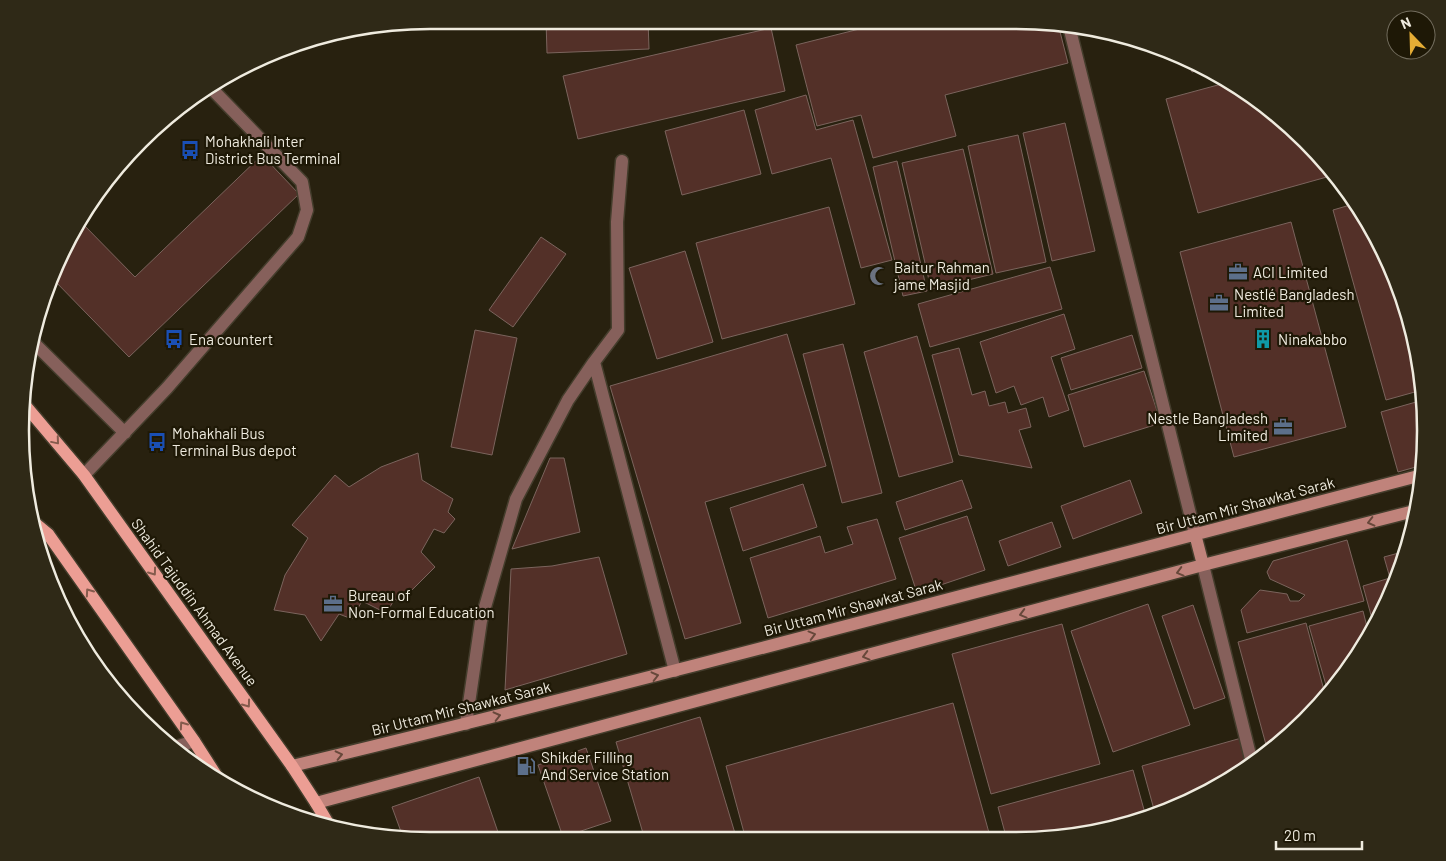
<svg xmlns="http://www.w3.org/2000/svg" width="1446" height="861" font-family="Barlow,sans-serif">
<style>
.building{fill:#533028;stroke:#7b645d}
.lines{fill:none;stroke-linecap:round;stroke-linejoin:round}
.service-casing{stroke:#443d2c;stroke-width:15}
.minor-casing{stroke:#443d2c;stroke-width:15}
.tertiary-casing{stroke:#443d2c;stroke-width:15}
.secondary-casing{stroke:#443d2c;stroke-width:15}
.primary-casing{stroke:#443d2c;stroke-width:15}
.service{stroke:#86605b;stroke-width:12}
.minor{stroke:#86605b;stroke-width:12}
.tertiary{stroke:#86605b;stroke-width:12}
.secondary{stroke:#c0837b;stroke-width:12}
.primary{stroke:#ec9e94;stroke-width:12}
.oneway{stroke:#855b4d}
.oneway2{stroke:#67483b}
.labels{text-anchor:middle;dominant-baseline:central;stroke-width:4.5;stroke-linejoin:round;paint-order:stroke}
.poi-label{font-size:15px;fill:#efebdf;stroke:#1e1806;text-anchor:start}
.street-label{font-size:15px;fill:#efebdf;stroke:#1e1806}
.rim{fill:none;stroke:#efebdf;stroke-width:2.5}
</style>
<rect width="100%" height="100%" fill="#28210f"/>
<!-- building -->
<path class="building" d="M546 20H648L649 49 547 53Z
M891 21H1043L1058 24 1068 63 945 95 956 136 873 158 861 115 817 126 796 45Z
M771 28 785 91 578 139 563 76Z
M1189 62 1202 69 1192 72Z
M1229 82 1244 89 1306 140 1334 175 1198 213 1166 99Z
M806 95 816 130 853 120 892 260 861 268 831 158 772 174 755 110Z
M744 110 761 174 682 195 665 131Z
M1065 123 1095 251 1052 261 1023 133Z
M1018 135 1046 262 996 273 968 146Z
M963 149 993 274 931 289 902 163Z
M262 155 299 194 129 357 52 278 80 221 135 277Z
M897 161 927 291 903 296 873 167Z
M1357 203 1395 274 1418 351 1422 390 1386 400 1333 210Z
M829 207 855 304 722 339 696 243Z
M1291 222 1346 427 1234 457 1180 252Z
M541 237 566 254 513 327 489 310Z
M685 251 713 342 657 359 629 268Z
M1050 267 1062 309 930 347 918 304Z
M1064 314 1075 349 1051 357 1069 410 1049 417 1043 397 1021 405 1014 386 996 393 980 342Z
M475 330 517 338 492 455 451 447Z
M787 334 826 466 705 502 741 623 685 639 610 386Z
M1132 335 1142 368 1071 390 1061 358Z
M917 336 953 462 899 477 864 352Z
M843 344 882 493 842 503 803 354Z
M959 348 972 395 985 391 989 406 1005 402 1008 413 1026 408 1031 427 1019 430 1032 468 959 455 932 355Z
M1144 371 1161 423 1084 447 1068 395Z
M1423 400 1426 431 1423 465 1398 472 1381 412Z
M418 453 422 480 453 499 448 512 455 519 444 533 434 529 421 552 435 567 400 602 395 599 386 613 362 601 352 619 339 614 321 641 305 615 274 610 285 575 308 538 292 525 335 475 349 487 381 467Z
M550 458H564L580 532 512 549Z
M962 480 972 508 905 530 896 502Z
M1130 480 1142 513 1073 539 1061 506Z
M803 484 817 527 743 551 730 508Z
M967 516 985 570 917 593 899 538Z
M877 519 896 579 768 618 750 558 820 536 825 553 853 544 847 527Z
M1052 522 1061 547 1008 566 999 541Z
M1347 540 1364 601 1247 633 1241 610 1260 590 1287 594 1290 601H1299L1305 595 1270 579 1267 572 1273 561Z
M1406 551 1395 588 1374 626 1363 586 1390 578 1384 557Z
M599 557 627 654 505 690 511 569 552 566Z
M1148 604 1190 725 1113 752 1071 631Z
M1193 605 1225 698 1194 709 1162 616Z
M1363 611 1369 635 1357 659 1328 692 1309 626Z
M1306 623 1325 694 1286 739 1268 752 1238 642Z
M1062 624 1100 764 991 794 952 654Z
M953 703 991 840H746L726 766Z
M700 717 737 840H645L616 742Z
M1245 737 1253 763 1220 786 1155 813 1142 766Z
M586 748 611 821 563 837 538 765Z
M1133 770 1146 817 1122 827 1043 840H1007L998 807Z
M479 777 500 838 495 840H404L392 807Z"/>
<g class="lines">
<!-- service casing -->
<g class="service-casing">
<path id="service" d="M34 343 125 433
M84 475 167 388 298 237 307 210 302 182 211 88"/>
</g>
<!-- minor casing -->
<g class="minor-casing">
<path id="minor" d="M594 362 675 671
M38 540 48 534
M466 724 481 621 516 499 568 400 594 362 618 330 617 222 622 161
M176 747 194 741"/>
</g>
<!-- tertiary casing -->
<g class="tertiary-casing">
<path id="tertiary" d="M1069 26 1195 534
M1203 565 1252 763"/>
</g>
<!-- secondary casing -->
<g class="secondary-casing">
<path id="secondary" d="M1195 534 1203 565
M292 766C670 675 1045 573 1422 475
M316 803 1203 565 1418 510"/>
</g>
<!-- primary casing -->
<g class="primary-casing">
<path id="primary" d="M24 404 84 475 292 766 316 803 329 825
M36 524 48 534 194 741 219 780"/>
</g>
<!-- service -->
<use href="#service" class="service"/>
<!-- minor -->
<use href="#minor" class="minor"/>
<!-- tertiary -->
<use href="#tertiary" class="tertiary"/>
<!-- secondary -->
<use href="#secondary" class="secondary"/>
<!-- primary -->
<use href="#primary" class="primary"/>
</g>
<!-- one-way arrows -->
<defs><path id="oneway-chevron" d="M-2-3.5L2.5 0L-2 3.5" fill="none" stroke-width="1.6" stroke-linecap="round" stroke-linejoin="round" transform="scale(1.25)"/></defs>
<g class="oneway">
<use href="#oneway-chevron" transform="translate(56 441) rotate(50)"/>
<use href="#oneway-chevron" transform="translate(153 572) rotate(54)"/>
<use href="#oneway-chevron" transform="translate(89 592) rotate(-125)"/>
<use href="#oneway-chevron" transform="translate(247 704) rotate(54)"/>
<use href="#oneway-chevron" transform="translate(183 725) rotate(-125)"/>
</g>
<g class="oneway2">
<use href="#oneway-chevron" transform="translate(1371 522) rotate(166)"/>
<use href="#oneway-chevron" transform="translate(1180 572) rotate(165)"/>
<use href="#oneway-chevron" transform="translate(1023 614) rotate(165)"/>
<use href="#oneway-chevron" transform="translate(812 635) rotate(-15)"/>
<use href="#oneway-chevron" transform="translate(866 656) rotate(165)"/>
<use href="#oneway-chevron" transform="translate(655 676) rotate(-14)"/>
<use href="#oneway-chevron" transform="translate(497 716) rotate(-14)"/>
<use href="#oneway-chevron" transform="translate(339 755) rotate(-13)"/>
</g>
<!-- icons -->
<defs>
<g id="bus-bare" transform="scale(1.5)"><path d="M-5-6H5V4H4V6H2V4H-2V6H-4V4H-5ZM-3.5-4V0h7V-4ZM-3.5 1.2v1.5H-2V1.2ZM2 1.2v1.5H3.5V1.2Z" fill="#1a4fb4" stroke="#1e1806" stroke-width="2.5" paint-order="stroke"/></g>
<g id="office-bare" transform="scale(1.5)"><path d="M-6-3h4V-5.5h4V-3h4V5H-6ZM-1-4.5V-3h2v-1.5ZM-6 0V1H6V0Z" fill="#5c6f8a" stroke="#1e1806" stroke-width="2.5" paint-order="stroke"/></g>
<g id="mosque-bare" transform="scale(1.5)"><path d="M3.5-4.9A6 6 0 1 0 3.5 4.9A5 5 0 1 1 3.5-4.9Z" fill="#6b7280" stroke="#1e1806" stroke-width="2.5" paint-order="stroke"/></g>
<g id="building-bare" transform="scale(1.5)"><path d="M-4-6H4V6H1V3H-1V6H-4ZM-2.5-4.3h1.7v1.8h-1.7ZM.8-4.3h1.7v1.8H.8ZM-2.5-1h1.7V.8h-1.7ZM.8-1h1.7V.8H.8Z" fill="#0f9aa8" stroke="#1e1806" stroke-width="2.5" paint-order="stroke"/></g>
<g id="fuel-bare" transform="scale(1.5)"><path d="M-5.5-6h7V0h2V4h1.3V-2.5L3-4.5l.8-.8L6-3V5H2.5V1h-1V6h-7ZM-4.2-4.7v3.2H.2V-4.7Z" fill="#5c6f8a" stroke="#1e1806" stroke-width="2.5" paint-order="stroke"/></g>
</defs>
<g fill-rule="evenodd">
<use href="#bus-bare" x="190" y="150"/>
<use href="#office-bare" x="1238" y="272"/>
<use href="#mosque-bare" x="879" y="276"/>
<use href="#office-bare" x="1219" y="303"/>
<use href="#bus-bare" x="174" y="339"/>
<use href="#building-bare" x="1263" y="339"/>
<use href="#office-bare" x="1283" y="427"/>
<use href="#bus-bare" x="157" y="442"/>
<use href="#office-bare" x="333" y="604"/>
<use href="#fuel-bare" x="526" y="766"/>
</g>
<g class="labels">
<!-- poi labels -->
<g class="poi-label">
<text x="205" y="141">Mohakhali Inter<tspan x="205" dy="17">District Bus Terminal</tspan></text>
<text x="894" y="267">Baitur Rahman<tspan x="894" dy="17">jame Masjid</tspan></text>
<text x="1253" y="272">ACI Limited</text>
<text x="1234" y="294">Nestlé Bangladesh<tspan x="1234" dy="17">Limited</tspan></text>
<text x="189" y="339">Ena countert</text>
<text x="1278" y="339">Ninakabbo</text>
<text x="1268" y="418" text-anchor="end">Nestle Bangladesh<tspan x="1268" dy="17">Limited</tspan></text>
<text x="172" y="433">Mohakhali Bus<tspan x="172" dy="17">Terminal Bus depot</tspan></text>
<text x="348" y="595">Bureau of<tspan x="348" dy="17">Non-Formal Education</tspan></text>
<text x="541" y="757">Shikder Filling<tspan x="541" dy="17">And Service Station</tspan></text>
</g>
<!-- street labels -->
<g class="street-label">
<text transform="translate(1245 505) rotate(-15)">Bir Uttam Mir Shawkat Sarak</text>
<text transform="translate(195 602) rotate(54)">Shahid Tajuddin Ahmad Avenue</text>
<text transform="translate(853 607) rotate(-15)">Bir Uttam Mir Shawkat Sarak</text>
<text transform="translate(461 708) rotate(-14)">Bir Uttam Mir Shawkat Sarak</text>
</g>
</g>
<!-- crop -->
<path d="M0 0H1446V861H0ZM430 29H1016A401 401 0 0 1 1417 430V431A401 401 0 0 1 1016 832H430A401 401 0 0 1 29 431V430A401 401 0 0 1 430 29Z" fill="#2f2917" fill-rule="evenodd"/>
<path class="rim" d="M430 29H1016A401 401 0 0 1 1417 430V431A401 401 0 0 1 1016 832H430A401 401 0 0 1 29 431V430A401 401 0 0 1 430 29Z"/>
<!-- north arrow -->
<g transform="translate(1411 35) rotate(337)"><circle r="24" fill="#1e1806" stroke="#726c5d"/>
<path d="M0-4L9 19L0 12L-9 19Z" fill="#e5ad35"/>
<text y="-8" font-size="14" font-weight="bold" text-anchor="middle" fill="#efebdf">N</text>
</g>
<!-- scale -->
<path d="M1276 841v8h86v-8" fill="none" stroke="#efebdf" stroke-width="2.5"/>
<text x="1284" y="841" font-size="15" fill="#efebdf" stroke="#1e1806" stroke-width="4" paint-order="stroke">20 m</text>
</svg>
